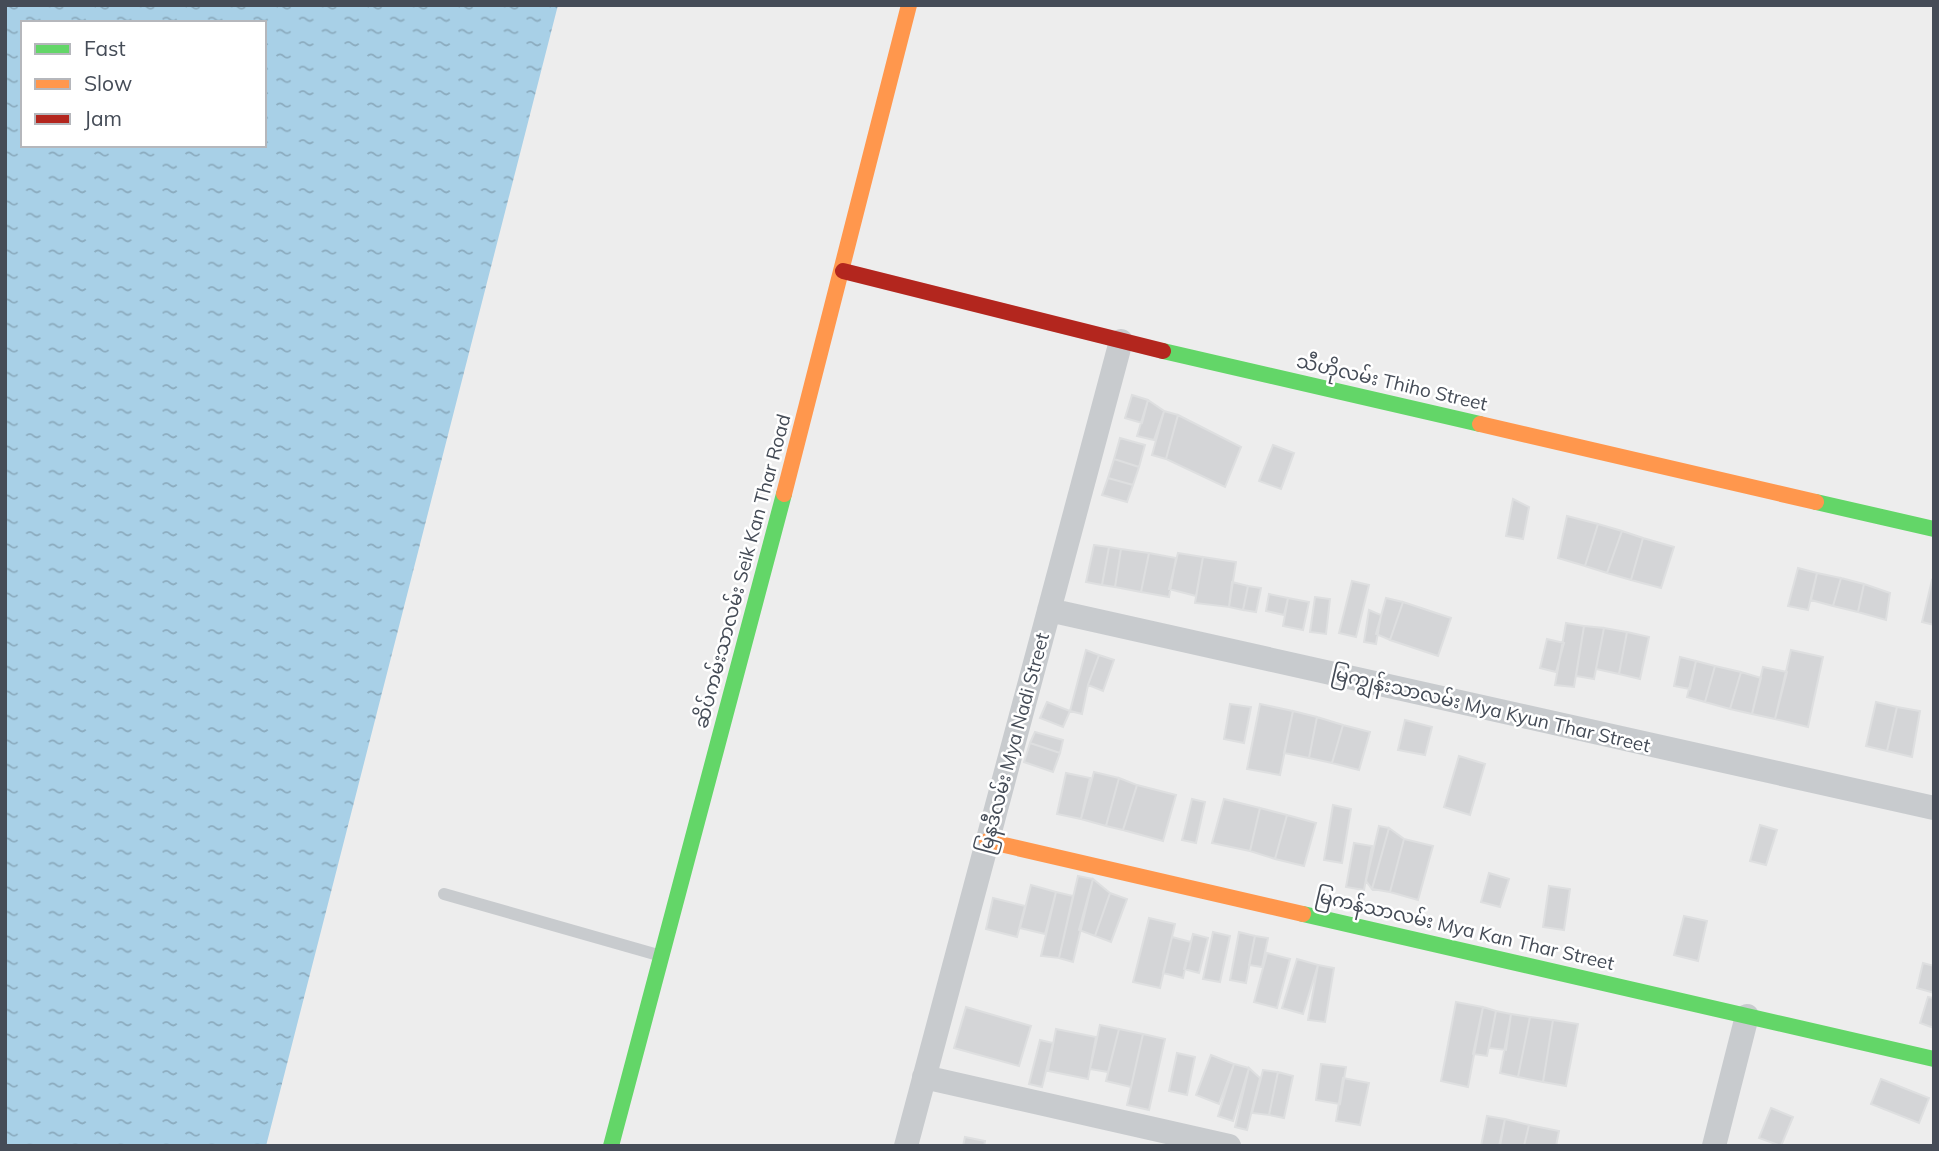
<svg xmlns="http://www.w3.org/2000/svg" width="1939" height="1151" font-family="Mulish,'Noto Sans Myanmar',sans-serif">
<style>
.water{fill:url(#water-ripples);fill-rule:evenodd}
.building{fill:#d4d5d7;stroke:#dedfe0;stroke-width:2}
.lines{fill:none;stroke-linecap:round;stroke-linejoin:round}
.lane{stroke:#c8cbce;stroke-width:12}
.street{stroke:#c8cbce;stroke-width:24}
.fast{stroke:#63d668;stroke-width:16}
.slow{stroke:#ff974d;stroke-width:16}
.jam{stroke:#b3261e;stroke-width:16}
.labels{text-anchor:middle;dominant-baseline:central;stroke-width:5;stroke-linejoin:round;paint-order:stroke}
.street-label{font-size:19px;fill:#454c57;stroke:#fff}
</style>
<defs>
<pattern id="water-ripples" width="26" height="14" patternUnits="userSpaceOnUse" patternTransform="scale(1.75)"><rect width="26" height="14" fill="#a8d0e7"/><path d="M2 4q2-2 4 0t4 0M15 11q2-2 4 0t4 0" fill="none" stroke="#8babbe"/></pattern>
</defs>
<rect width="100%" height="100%" fill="#ededed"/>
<!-- water -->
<path class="water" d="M5 5H558L266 1146H5ZM23 23H264V145H23Z"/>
<!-- building -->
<path class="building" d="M1132 395 1148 400 1142 423 1125 418Z
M1148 400 1164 411 1154 440 1137 436Z
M1164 411 1178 415 1166 459 1152 455Z
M1178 415 1241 447 1225 487 1166 459Z
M1120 438 1145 445 1139 467 1114 459Z
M1273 445 1294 453 1281 489 1259 481Z
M1114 459 1139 467 1133 485 1108 478Z
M1108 478 1133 485 1127 502 1102 495Z
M1513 499 1529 507 1523 539 1506 536Z
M1567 516 1598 524 1585 566 1558 558Z
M1598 524 1622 531 1607 573 1585 566Z
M1622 531 1643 538 1631 580 1607 573Z
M1643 538 1674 547 1661 588 1631 580Z
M1094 545 1109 547 1102 585 1086 582Z
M1109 547 1121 549 1115 587 1102 585Z
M1121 549 1149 553 1141 592 1115 587Z
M1149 553 1176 558 1169 597 1141 592Z
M1178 553 1203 557 1196 596 1169 589Z
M1203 557 1236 562 1229 607 1195 603Z
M1798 568 1817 573 1808 610 1788 606Z
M1817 573 1841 578 1833 606 1811 600Z
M1841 578 1864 584 1858 612 1833 606Z
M1932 580 1934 581V625L1922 622Z
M1352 581 1369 585 1356 637 1339 633Z
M1232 582 1248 586 1243 610 1229 607Z
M1864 584 1890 593 1886 620 1858 612Z
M1248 586 1261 588 1256 612 1243 610Z
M1269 594 1288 598 1284 615 1266 611Z
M1315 597 1330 599 1326 634 1310 632Z
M1288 598 1309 602 1303 630 1283 626Z
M1386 598 1403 602 1390 640 1376 634Z
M1403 602 1451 618 1438 656 1390 640Z
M1369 610 1381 615 1376 644 1364 642Z
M1566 623 1584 626 1574 687 1555 685Z
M1584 626 1604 628 1594 679 1576 676Z
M1604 628 1627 632 1619 674 1596 669Z
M1627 632 1649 637 1640 679 1619 674Z
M1547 639 1564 643 1556 672 1540 668Z
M1086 650 1099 655 1088 685 1082 714 1070 711Z
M1791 650 1823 657 1808 727 1775 719Z
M1099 655 1114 660 1103 691 1088 685Z
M1680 657 1696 661 1690 689 1674 686Z
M1696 661 1715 666 1705 702 1687 697Z
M1715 666 1741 672 1730 709 1705 702Z
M1763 667 1787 672 1775 719 1752 714Z
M1741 672 1761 678 1752 714 1730 709Z
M1047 702 1070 711 1063 727 1040 718Z
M1876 702 1897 707 1887 751 1866 746Z
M1230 704 1251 707 1244 743 1224 739Z
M1260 704 1293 711 1280 775 1247 769Z
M1897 707 1920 711 1912 757 1887 751Z
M1293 711 1317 717 1309 758 1284 753Z
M1317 717 1343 725 1332 763 1309 758Z
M1405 720 1432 727 1425 755 1398 750Z
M1343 725 1370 732 1359 770 1332 763Z
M1035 732 1063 740 1060 753 1030 743Z
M1030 743 1060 753 1053 772 1024 762Z
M1459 756 1485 764 1470 815 1444 807Z
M1094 772 1119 778 1106 826 1081 819Z
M1066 773 1090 778 1081 819 1057 814Z
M1119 778 1137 785 1123 830 1106 826Z
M1137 785 1176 795 1163 841 1123 830Z
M1192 799 1205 802 1196 843 1182 840Z
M1224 799 1260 808 1250 851 1212 843Z
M1333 805 1351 809 1342 863 1324 860Z
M1260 808 1287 815 1275 859 1250 851Z
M1287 815 1316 823 1304 866 1275 859Z
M1760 825 1777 830 1766 865 1750 861Z
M1379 826 1389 828 1372 889 1366 881Z
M1389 828 1404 839 1390 892 1372 889Z
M1404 839 1433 846 1418 900 1390 892Z
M1354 843 1372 846 1364 890 1346 887Z
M1489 873 1509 879 1500 907 1481 902Z
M1078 876 1093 879 1073 962 1059 958Z
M1093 879 1110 893 1095 936 1079 930Z
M1031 885 1056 892 1045 934 1020 928Z
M1549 886 1570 889 1564 930 1543 927Z
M1056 892 1073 896 1059 958 1041 956Z
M1110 893 1127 899 1111 942 1095 936Z
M993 898 1025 906 1017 937 986 929Z
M1684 916 1707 921 1698 961 1674 955Z
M1149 918 1175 924 1160 988 1133 982Z
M1213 932 1230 936 1220 982 1203 979Z
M1239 932 1255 936 1246 983 1230 980Z
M1193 934 1208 938 1199 973 1184 969Z
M1255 936 1268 938 1262 967 1249 965Z
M1172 937 1191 942 1183 978 1163 973Z
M1267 953 1290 959 1277 1008 1254 1002Z
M1297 959 1318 965 1303 1014 1282 1008Z
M1923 963 1934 966V993L1917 988Z
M1318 965 1334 968 1325 1022 1308 1020Z
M1928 997 1934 998V1028L1920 1023Z
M1456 1002 1483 1007 1468 1087 1441 1081Z
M966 1007 1031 1026 1019 1066 954 1048Z
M1483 1007 1496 1011 1487 1056 1473 1054Z
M1496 1011 1511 1014 1506 1050 1489 1048Z
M1511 1014 1530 1017 1518 1077 1500 1073Z
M1530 1017 1553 1020 1543 1082 1518 1077Z
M1553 1020 1578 1024 1566 1086 1543 1082Z
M1100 1025 1119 1029 1108 1072 1090 1069Z
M1056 1029 1096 1037 1088 1079 1048 1071Z
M1119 1029 1143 1034 1131 1087 1106 1081Z
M1143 1034 1165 1039 1149 1110 1127 1105Z
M1040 1040 1053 1043 1042 1087 1029 1084Z
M1177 1053 1195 1057 1187 1095 1169 1091Z
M1211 1055 1234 1064 1219 1104 1196 1095Z
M1234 1064 1249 1068 1233 1121 1218 1116Z
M1321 1064 1346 1067 1340 1104 1316 1100Z
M1249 1068 1260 1078 1247 1130 1235 1127Z
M1263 1070 1278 1072 1269 1115 1252 1113Z
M1278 1072 1293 1076 1284 1118 1269 1115Z
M1343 1078 1369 1083 1360 1125 1336 1121Z
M1881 1079 1929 1098 1919 1123 1871 1104Z
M1771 1108 1793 1117 1781 1146 1759 1138Z
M1487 1116 1505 1119 1500 1146H1481Z
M1505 1119 1529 1125 1524 1146H1499Z
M1529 1125 1559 1131 1556 1146H1524Z
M965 1137 985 1141 984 1146H963Z"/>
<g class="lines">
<!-- lane -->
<path class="lane" d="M444 894 658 955"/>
<!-- street -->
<path class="street" d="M1049 610 1934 808
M924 1077 1229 1146
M906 1146 1121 341
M1714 1146 1747 1016"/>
<!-- fast -->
<path class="fast" d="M1163 351 1480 424
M1816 502 1934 529
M1303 914 1934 1059
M611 1146 784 494"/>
<!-- slow -->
<path class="slow" d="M1480 424 1816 502
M784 494 909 5
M987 841 1303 914"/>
<!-- jam -->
<path class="jam" d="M843 271 1163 351"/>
</g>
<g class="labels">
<!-- street labels -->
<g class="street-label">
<text transform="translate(1392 382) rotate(13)">သီဟိုလမ်း Thiho Street</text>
<text transform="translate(742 571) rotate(-75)">ဆိပ်ကမ်းသာလမ်း Seik Kan Thar Road</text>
<text transform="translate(1491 709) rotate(13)">မြကျွန်းသာလမ်း Mya Kyun Thar Street</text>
<text transform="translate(1013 743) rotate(-75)">မြနဒီလမ်း Mya Nadi Street</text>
<text transform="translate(1465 929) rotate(13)">မြကန်သာလမ်း Mya Kan Thar Street</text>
</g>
</g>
<!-- border -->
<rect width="1939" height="1151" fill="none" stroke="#454c57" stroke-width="14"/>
<!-- legend -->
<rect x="21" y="21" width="245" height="126" fill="#ffffff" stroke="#b5b7bc" stroke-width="2"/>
<rect x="35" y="44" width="35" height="10" fill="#63d668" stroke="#b5b7bc" stroke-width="2"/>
<text x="84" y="56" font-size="21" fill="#454c57">Fast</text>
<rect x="35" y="79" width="35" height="10" fill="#ff974d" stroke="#b5b7bc" stroke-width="2"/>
<text x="84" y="91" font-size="21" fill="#454c57">Slow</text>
<rect x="35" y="114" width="35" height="10" fill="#b3261e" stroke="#b5b7bc" stroke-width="2"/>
<text x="84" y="126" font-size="21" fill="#454c57">Jam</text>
</svg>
